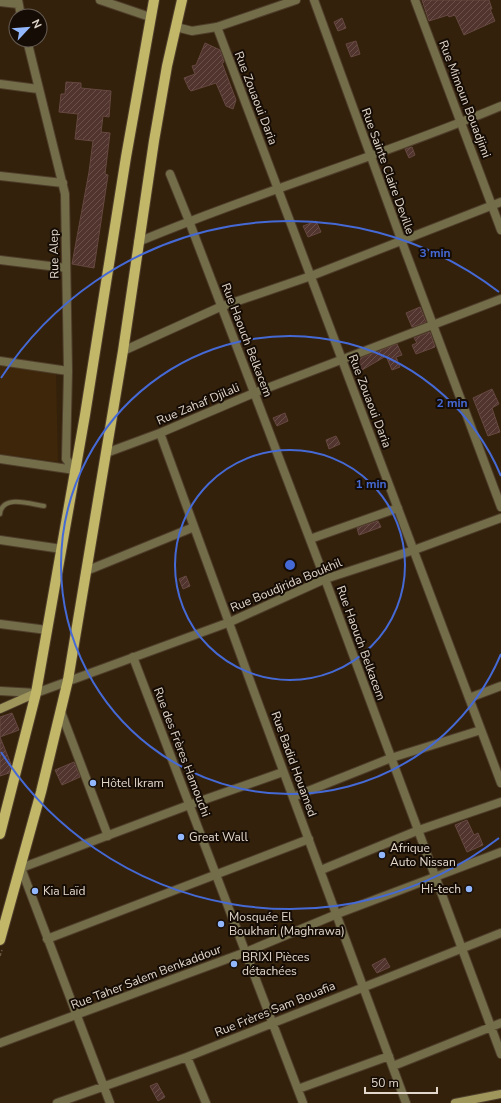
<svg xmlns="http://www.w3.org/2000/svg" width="501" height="1103" font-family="'Nunito Sans',sans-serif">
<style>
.built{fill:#3d260a}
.building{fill:url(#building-hatch);stroke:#664841}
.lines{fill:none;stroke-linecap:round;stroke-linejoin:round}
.service-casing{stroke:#4f3e2b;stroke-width:6}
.minor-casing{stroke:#4f3e2b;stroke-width:10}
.tertiary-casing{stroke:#4f3e2b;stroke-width:10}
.secondary-casing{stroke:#4f3e2b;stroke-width:10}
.primary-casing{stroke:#4f3e2b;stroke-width:12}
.path{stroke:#695946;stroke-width:1.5;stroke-dasharray:3 2;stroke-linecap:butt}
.service{stroke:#736d4a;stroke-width:4}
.minor{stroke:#736d4a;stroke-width:8}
.tertiary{stroke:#736d4a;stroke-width:8}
.secondary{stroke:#9f965c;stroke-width:8}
.primary{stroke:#c2b669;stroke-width:10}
.ring{fill:none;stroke:#4569d5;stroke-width:2}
.poi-dot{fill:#92b7fd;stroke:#150c05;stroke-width:1.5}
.labels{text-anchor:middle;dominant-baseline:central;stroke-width:4;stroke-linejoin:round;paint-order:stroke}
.street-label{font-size:12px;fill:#e3d7cb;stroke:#150c05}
.poi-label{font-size:12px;fill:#e3d7cb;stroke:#150c05;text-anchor:start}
.centre{fill:#4569d5;stroke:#150c05;stroke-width:2}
.ring-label{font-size:12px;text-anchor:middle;font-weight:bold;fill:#4569d5;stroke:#150c05;stroke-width:4;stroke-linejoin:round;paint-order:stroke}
</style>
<defs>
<pattern id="building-hatch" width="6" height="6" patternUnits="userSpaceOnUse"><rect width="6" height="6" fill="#50342d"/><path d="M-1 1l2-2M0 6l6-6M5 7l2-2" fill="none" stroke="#69514a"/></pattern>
</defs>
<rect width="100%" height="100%" fill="#33210c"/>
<!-- built -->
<path class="built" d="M0 366 56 371 58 462 0 454Z"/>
<!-- building -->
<path class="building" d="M422 0H489L492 9H490L495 21 464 35 455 15 449 17 448 15 429 21Z
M342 18 346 28 338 31 334 22Z
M356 41 360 54 351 57 346 44Z
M205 43 220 50 224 62 222 63 236 100 233 109 226 106 216 83 191 91 189 89 184 78 195 74 192 66 196 65Z
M66 82 81 83V88L111 91 109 117 103 116 101 132 110 133 105 174 108 175 94 268 72 264 89 172 93 141 75 139 78 114 59 112 61 94H65Z
M412 147 415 155 409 158 405 149Z
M316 221 321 232 308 237 303 226Z
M420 307 426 322 412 327 406 313Z
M430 332 435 347 416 354 412 345 417 343 414 338Z
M397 344 402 355 396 357 400 367 392 370 386 356 362 370 356 360Z
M492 389 499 404 492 408 500 432 488 436 473 398Z
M285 413 288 421 277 426 273 418Z
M336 436 340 444 329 449 326 440Z
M378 521 381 527 359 535 357 528Z
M186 576 190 586 183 589 179 579Z
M12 713 19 730 0 737 11 764 9 773 0 776V717Z
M74 762 80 777 62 785 55 770Z
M467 820 474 835 478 833 483 845 467 852 455 825Z
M385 958 390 967 377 973 372 965Z
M157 1083 165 1097 158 1101 150 1086Z"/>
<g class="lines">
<!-- service casing -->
<g class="service-casing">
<path id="service" d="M0 514C2 494 30 504 44 506"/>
</g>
<!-- minor casing -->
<g class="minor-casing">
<path id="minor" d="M18 0 21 16
M100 0 150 17
M314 0 402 242 501 507
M0 2 18 4
M217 27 501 783
M27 40 65 194 68 371 66 459 75 470
M0 84 38 89
M170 174 189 221 325 579 501 1054
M0 176 63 183
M138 242C257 192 382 156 501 106
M0 260 66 268
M123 351 220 307 311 276 501 202
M0 361 68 371
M160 433C240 657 324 880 406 1103
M106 453 160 433 254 393 501 299
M0 459 75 470
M310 539 398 508
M0 540 62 549
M86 571 194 527
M0 624 47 630
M133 657 303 1103
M0 691 36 693
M469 698 501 686
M61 712 108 836
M293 797 391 758 481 730
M321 870 419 830 501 802
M47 939 309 839
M187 1057 206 1103
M393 1066 501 1023
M298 1089 389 1056
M57 1103 187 1057 501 933
M110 1103 21 868 189 805 283 772"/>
</g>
<!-- tertiary casing -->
<g class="tertiary-casing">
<path id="tertiary" d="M415 0 501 230
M176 27 192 31 217 27 296 0
M36 693 230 622 325 579 414 550 501 518
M0 1043 246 952 337 914 501 852"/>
</g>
<!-- secondary casing -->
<g class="secondary-casing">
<path id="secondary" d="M0 709 36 693
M455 1103 501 1094"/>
</g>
<!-- primary casing -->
<g class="primary-casing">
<path id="primary" d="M0 834 36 693 85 415 126 157 154 0
M0 940 41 792 68 680 123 351 154 141 167 66 182 0"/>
</g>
<!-- path -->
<path class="path" d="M0 956 2 950"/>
<!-- service -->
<use href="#service" class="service"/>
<!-- minor -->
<use href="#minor" class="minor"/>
<!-- tertiary -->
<use href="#tertiary" class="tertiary"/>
<!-- secondary -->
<use href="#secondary" class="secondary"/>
<!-- primary -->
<use href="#primary" class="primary"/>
</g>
<!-- distance rings -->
<g class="ring">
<circle cx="290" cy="565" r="115"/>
<path d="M501 654A229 229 0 1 1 501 476"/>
<path d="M499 838A344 344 0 0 1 1 752M1 378A344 344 0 0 1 499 292"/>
</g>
<!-- markers -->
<g class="poi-dot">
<circle cx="93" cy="783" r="4"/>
<circle cx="181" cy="837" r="4"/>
<circle cx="382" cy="855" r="4"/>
<circle cx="469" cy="889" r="4"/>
<circle cx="35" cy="891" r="4"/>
<circle cx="221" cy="924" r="4"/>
<circle cx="234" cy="964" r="4"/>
</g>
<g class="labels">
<!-- street labels -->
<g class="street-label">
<text transform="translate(256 98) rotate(69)">Rue Zouaoui Daria</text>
<text transform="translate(465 99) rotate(69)">Rue Mimoun Bouadjimi</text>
<text transform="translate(388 171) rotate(70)">Rue Sainte Claire Deville</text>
<text transform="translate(54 254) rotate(-91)">Rue Alep</text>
<text transform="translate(247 340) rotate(69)">Rue Haouch Belkacem</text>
<text transform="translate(370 401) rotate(69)">Rue Zouaoui Daria</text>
<text transform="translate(198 404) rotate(-23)">Rue Zahaf Djilali</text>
<text transform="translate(286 585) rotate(-23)">Rue Boudjrida Boukhil</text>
<text transform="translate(361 643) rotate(70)">Rue Haouch Belkacem</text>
<text transform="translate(182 752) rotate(69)">Rue des Frères Hamouchi</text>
<text transform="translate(294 764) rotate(70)">Rue Badid Houamed</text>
<text transform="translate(146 977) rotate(-21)">Rue Taher Salem Benkaddour</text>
<text transform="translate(275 1009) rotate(-22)">Rue Frères Sam Bouafia</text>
</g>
<!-- poi labels -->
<g class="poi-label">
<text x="101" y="783">Hôtel Ikram</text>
<text x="189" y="837">Great Wall</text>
<text x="390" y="848">Afrique<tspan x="390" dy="14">Auto Nissan</tspan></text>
<text x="461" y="889" text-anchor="end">Hi-tech</text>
<text x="43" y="891">Kia Laïd</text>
<text x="229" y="917">Mosquée El<tspan x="229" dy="14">Boukhari (Maghrawa)</tspan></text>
<text x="242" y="957">BRIXI Pièces<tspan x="242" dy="14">détachées</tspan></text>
</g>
</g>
<circle cx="290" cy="565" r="6" class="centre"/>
<g class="ring-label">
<text x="435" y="257">3 min</text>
<text x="452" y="407">2 min</text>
<text x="371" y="488">1 min</text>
</g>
<!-- north arrow -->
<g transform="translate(28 28) rotate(64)"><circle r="19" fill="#150c05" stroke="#675d54"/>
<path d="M0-3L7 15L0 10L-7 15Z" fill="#92b7fd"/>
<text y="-6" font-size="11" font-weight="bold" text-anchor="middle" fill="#e3d7cb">N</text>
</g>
<!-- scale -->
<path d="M365 1087v6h72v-6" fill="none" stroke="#e3d7cb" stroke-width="2"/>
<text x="371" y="1087" font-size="12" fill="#e3d7cb" stroke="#150c05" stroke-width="3" paint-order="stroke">50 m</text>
</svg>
